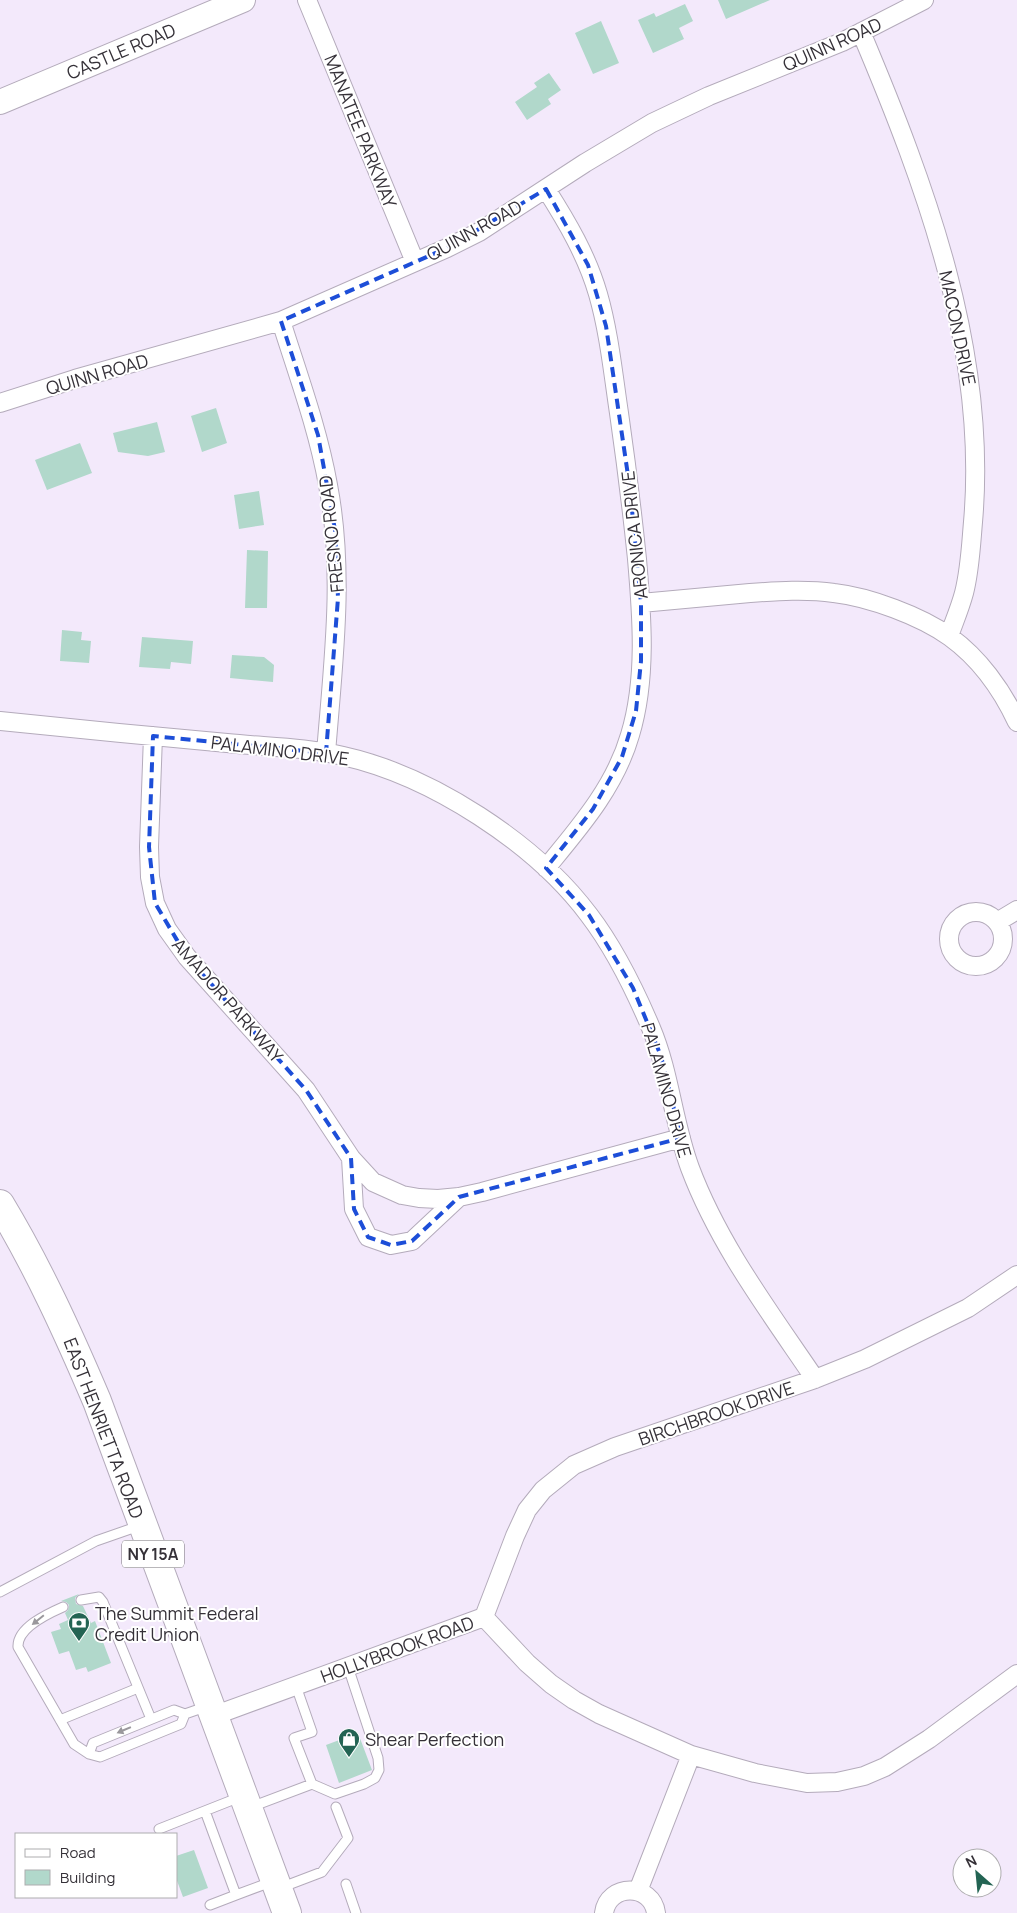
<svg xmlns="http://www.w3.org/2000/svg" width="1017" height="1913" font-family="Manrope,sans-serif">
<style>
.building{fill:#b1d8cb}
.lines{fill:none;stroke-linecap:round;stroke-linejoin:round}
.lane-casing{stroke:#b4abbb;stroke-width:11}
.street-casing{stroke:#b4abbb;stroke-width:20}
.secondary-casing{stroke:#b4abbb;stroke-width:26}
.primary-casing{stroke:#b4abbb;stroke-width:30}
.lane{stroke:#fff;stroke-width:9}
.street{stroke:#fff;stroke-width:18}
.secondary{stroke:#fff;stroke-width:24}
.primary{stroke:#fff;stroke-width:28}
.oneway{fill:#9a989c}
.marked{fill:none;stroke:#1d4ed8;stroke-width:4;stroke-dasharray:10 6;stroke-linejoin:round}
.labels{text-anchor:middle;dominant-baseline:central;stroke-width:4;stroke-linejoin:round;paint-order:stroke}
.shield{fill:#fff;stroke:#726f74;stroke-width:1}
.shield-label{font-size:16px;font-weight:bold;fill:#353138}
.street-label{font-size:18px;fill:#353138;stroke:#fff}
.poi-label{font-size:18px;fill:#353138;stroke:#fff;text-anchor:start}
</style>
<rect width="100%" height="100%" fill="#f3e9fb"/>
<!-- building -->
<path class="building" d="M718 0H770L726 19Z
M685 4 693 21 679 28 684 39 653 53 638 20 654 13 656 17Z
M601 21 619 63 593 74 575 33Z
M549 73 561 90 548 99 551 104 527 120 515 102 537 87 534 83Z
M216 408 227 443 202 452 191 416Z
M157 422 165 452 148 456 118 452 113 433Z
M80 443 92 473 47 490 35 460Z
M259 491 264 525 239 529 234 495Z
M247 550 268 551 267 608H245Z
M62 630 82 632 81 640 91 641 89 663 60 661Z
M142 637 193 641 191 664 171 662 170 669 139 667Z
M232 655 264 657 274 665 273 682 230 678Z
M79 1594 75 1598 76 1604 83 1606 91 1623 95 1621 111 1663 88 1672 86 1667 76 1670 69 1651 59 1654 51 1632 61 1629 59 1624 68 1620 65 1613 68 1610 69 1605 66 1602 61 1601Z
M358 1733 372 1770 339 1783 326 1745Z
M194 1850 208 1888 183 1897 176 1878V1856Z"/>
<g class="lines">
<!-- lane casing -->
<g class="lane-casing">
<path id="lane" d="M0 1592 96 1541 139 1526
M81 1600 99 1597 103 1602 151 1719
M63 1607C47 1614 17 1628 18 1647L74 1744 89 1754 100 1757 181 1724 185 1714
M60 1720 138 1688
M89 1754 93 1743 174 1710 185 1714 208 1706
M312 1784 335 1794 364 1784 375 1778 379 1770 378 1758 348 1667
M251 1807 312 1784 294 1738 312 1732 296 1686
M205 1811 236 1895 210 1905
M159 1829 240 1797
M346 1884 356 1913
M280 1888 322 1872 348 1838 336 1807
M236 1895 271 1882"/>
</g>
<!-- street casing -->
<g class="street-casing">
<path id="street" d="M307 0 415 262
M861 32C926 186 988 352 973 522 971 545 970 570 964 593 960 608 954 622 949 636
M281 321C298 375 318 429 328 485 345 574 333 663 326 753
M0 403 75 379 281 321 447 248 479 232 585 163 652 123 709 96 842 42 924 0
M641 603C677 600 714 596 750 593 778 591 806 589 834 593 869 597 921 616 950 637 979 658 1002 690 1017 722
M0 721C76 729 151 736 227 743 265 747 306 747 343 756 432 776 535 843 589 915 615 949 634 988 651 1028 670 1073 673 1122 690 1168 719 1245 769 1311 815 1379
M153 736 149 847 150 877 155 903 167 929 187 957 306 1090 351 1158 373 1182 402 1195 419 1198 438 1199 459 1197 482 1192 681 1138
M546 868C579 828 615 787 630 735 647 679 642 617 637 559 632 510 626 462 619 413 613 373 609 332 598 294 587 256 567 222 546 189
M949 939a27 27 0 1 1 54 0a27 27 0 1 1-54 0Z
M997 922 1017 910
M351 1158 354 1209 368 1237 391 1245 412 1241 459 1197
M484 1617 515 1536 527 1510 543 1490 574 1465 615 1447 815 1379 865 1359 968 1308 1017 1275
M484 1617 527 1663 551 1684 574 1700 599 1714 691 1755 755 1773 807 1783 837 1782 864 1776 885 1767 929 1739 1017 1674
M213 1716 484 1617
M638 1891 691 1755
M604 1913C608 1883 652 1883 656 1913"/>
</g>
<!-- secondary casing -->
<g class="secondary-casing">
<path id="secondary" d="M0 102 243 0"/>
</g>
<!-- primary casing -->
<g class="primary-casing">
<path id="primary" d="M0 1204C38 1267 68 1333 97 1401L287 1913"/>
</g>
<!-- lane -->
<use href="#lane" class="lane"/>
<!-- street -->
<use href="#street" class="street"/>
<!-- secondary -->
<use href="#secondary" class="secondary"/>
<!-- primary -->
<use href="#primary" class="primary"/>
</g>
<!-- one-way arrows -->
<defs><path id="oneway-solid" d="M-6-.8H1V-3.2L6.5 0L1 3.2V.8H-6Z" transform="scale(1.25)"/></defs>
<g class="oneway">
<use href="#oneway-solid" transform="translate(38 1620) rotate(141)"/>
<use href="#oneway-solid" transform="translate(124 1730) rotate(157)"/>
</g>
<!-- marked area -->
<path class="marked" d="M546 189 588 265 606 326 630 489 641 603V661L636 711 622 757 593 809 546 868 589 915 633 988 661 1056 681 1138 459 1197 412 1241 391 1245 368 1237 354 1209 351 1158 306 1090 187 957 155 903 149 847 153 736 326 753 338 598 335 530 318 435 281 321 447 248Z"/>
<!-- icons -->
<defs>
<g id="bank-pin" transform="scale(1.125)"><path d="M0 17L-7.5 6A9.5 9.5 0 1 1 7.5 6Z" fill="#236453" stroke="#fff"/><path d="M-6-4H6V4H-6ZM0-2.3a2.3 2.3 0 1 0 0 4.6a2.3 2.3 0 1 0 0-4.6Z" fill="#fff"/></g>
<g id="shop-pin" transform="scale(1.125)"><path d="M0 17L-7.5 6A9.5 9.5 0 1 1 7.5 6Z" fill="#236453" stroke="#fff"/><path d="M-5-2.5h2.3a2.7 3.5 0 0 1 5.4 0H5L5.5 6h-11ZM-1.5-2.5h3a1.5 2.3 0 0 0-3 0Z" fill="#fff"/></g>
</defs>
<g fill-rule="evenodd">
<use href="#bank-pin" x="79" y="1623"/>
<use href="#shop-pin" x="349" y="1739"/>
</g>
<g class="labels">
<!-- shield labels -->
<rect class="shield" x="122" y="1540.5" width="62" height="27" rx="4"/>
<g class="shield-label">
<text x="153" y="1554">NY 15A</text>
</g>
<!-- street labels -->
<g class="street-label">
<text transform="translate(832 44) rotate(-24)">QUINN ROAD</text>
<text transform="translate(121 51) rotate(-23)">CASTLE ROAD</text>
<text transform="translate(361 131) rotate(68)">MANATEE PARKWAY</text>
<text transform="translate(474 230) rotate(-29)">QUINN ROAD</text>
<text transform="translate(958 328) rotate(78)">MACON DRIVE</text>
<text transform="translate(97 374) rotate(-16)">QUINN ROAD</text>
<text transform="translate(331 534) rotate(-96)">FRESNO ROAD</text>
<text transform="translate(634 535) rotate(-96)">ARONICA DRIVE</text>
<text transform="translate(280 750) rotate(7)">PALAMINO DRIVE</text>
<text transform="translate(228 1000) rotate(49)">AMADOR PARKWAY</text>
<text transform="translate(667 1090) rotate(74)">PALAMINO DRIVE</text>
<text transform="translate(716 1413) rotate(-19)">BIRCHBROOK DRIVE</text>
<text transform="translate(104 1428) rotate(69)">EAST HENRIETTA ROAD</text>
<text transform="translate(397 1649) rotate(-20)">HOLLYBROOK ROAD</text>
</g>
<!-- poi labels -->
<g class="poi-label">
<text x="95" y="1613">The Summit Federal<tspan x="95" dy="21">Credit Union</tspan></text>
<text x="365" y="1739">Shear Perfection</text>
</g>
</g>
<!-- legend -->
<rect x="15" y="1833" width="162" height="65" fill="#ffffff" stroke="#aeadaf"/>
<rect x="25" y="1849" width="25" height="8" fill="#ffffff" stroke="#aeadaf"/>
<text x="60" y="1858" font-size="15" fill="#353138">Road</text>
<rect x="25" y="1870" width="25" height="15" fill="#b1d8cb" stroke="#aeadaf"/>
<text x="60" y="1883" font-size="15" fill="#353138">Building</text>
<!-- north arrow -->
<g transform="translate(977 1873) rotate(333)"><circle r="24" fill="#ffffff" stroke="#aeadaf"/>
<path d="M0-4L9 19L0 12L-9 19Z" fill="#236453"/>
<text y="-8" font-size="14" font-weight="bold" text-anchor="middle" fill="#353138">N</text>
</g>
</svg>
